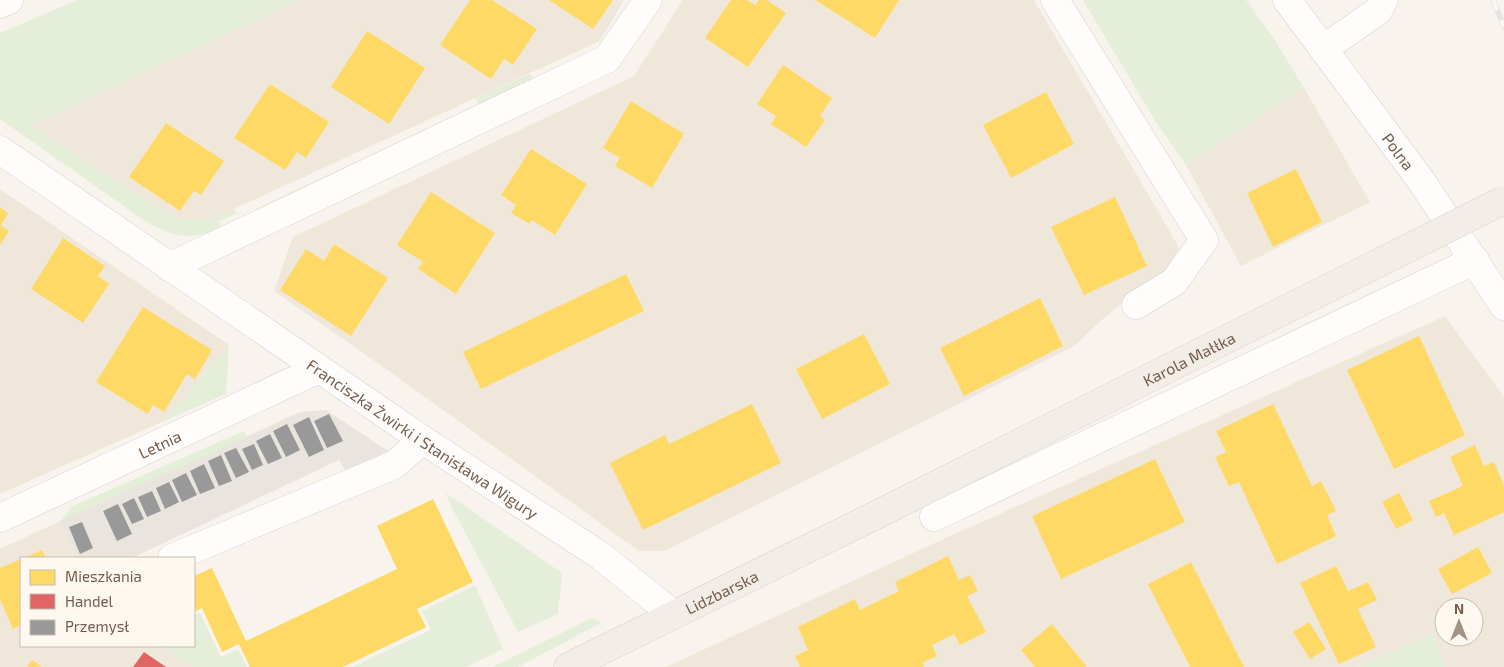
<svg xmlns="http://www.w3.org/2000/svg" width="1504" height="667" font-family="'Exo 2',sans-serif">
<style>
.residential{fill:#f0e7db;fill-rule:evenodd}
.industrial{fill:#eae4de}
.green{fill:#e4eed9}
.homes{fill:#ffd966}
.shops{fill:#e06666}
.industry{fill:#999}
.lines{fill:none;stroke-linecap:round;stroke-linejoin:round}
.minor-casing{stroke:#d7d1cb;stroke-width:29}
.major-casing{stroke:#d9d1cb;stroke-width:29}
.minor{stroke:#fefdfc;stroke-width:28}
.major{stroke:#f2eee7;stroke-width:28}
.rail-casing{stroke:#e5e3e5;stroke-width:5.5}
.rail{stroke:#fef9f0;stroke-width:4;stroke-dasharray:11;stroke-linecap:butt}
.major-bridge-casing{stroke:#d9d1cb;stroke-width:29;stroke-linecap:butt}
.major-bridge{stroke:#f2eee7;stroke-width:28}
.labels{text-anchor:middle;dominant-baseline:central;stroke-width:5;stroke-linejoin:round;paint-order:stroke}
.street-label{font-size:16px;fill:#755d4d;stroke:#fef9f0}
</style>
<rect width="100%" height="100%" fill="#f8f4ed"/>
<!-- residential -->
<path class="residential" d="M300 0H624L600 41 212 219H177L30 126Z
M683 0H1034L1179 247 1169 268 1106 316 1074 346 665 551H639L386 369 274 291 293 237 634 76Z
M1304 88 1370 202 1241 266 1186 165Z
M0 189 229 345 164 421 0 494Z
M1445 316 1504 397V667H1446L1433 633 1358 667H666L950 536ZM1444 607H1474V637H1444Z
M60 521 79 558H21V646H162L194 667H0V549Z"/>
<!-- industrial -->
<path class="industrial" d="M326 410 388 451 347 473 339 460 132 558H79L60 521 300 412Z"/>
<!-- green -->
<path class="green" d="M77 0H300L31 126 177 219H212L234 209 237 213 218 222 223 228C188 240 177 239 145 221L0 119V33Z
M1083 0H1246L1273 37 1304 88 1186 165 1154 119Z
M530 74 535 80 478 105 476 98Z
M229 345 226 394 164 421Z
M244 431 247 437 60 521 73 506Z
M446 493 562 573 558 614 518 632 451 506Z
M475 585 503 649 466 667H352L431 630 422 611Z
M200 613 221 657 238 649 247 667H194L162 646H194V615Z
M592 618 601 623 518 667H493Z
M1433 633 1446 667H1358Z"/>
<!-- homes -->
<path class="homes" d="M470 0H492L537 29 513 65 504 59 491 79 440 45Z
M549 0H613L593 29Z
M731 0H747L755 5 759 0H767L786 13 748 67 705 38Z
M815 0H899L875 38Z
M367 31 425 68 389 124 331 87Z
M783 65 832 98 820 116 825 120 806 147 771 124 776 116 757 104Z
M270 84 329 122 306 158 297 152 285 170 234 138Z
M1046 92 1074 144 1011 178 983 125Z
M631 101 684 134 652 188 615 166 620 158 603 148Z
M166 123 224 161 201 195 194 191 180 211 129 177Z
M531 149 587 184 555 235 532 220 530 224 511 213 516 205 501 195Z
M1296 169 1322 222 1273 247 1247 193Z
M431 192 495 233 456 294 418 269 423 262 397 245Z
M1115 197 1147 266 1084 295 1051 227Z
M0 207 8 213 1 226 9 231 0 245Z
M63 238 105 266 98 276 109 284 83 323 31 289Z
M334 244 388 278 351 336 280 290 306 249 324 261Z
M626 274 644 311 481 389 463 352Z
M1040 298 1063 346 964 396 940 348Z
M143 307 212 350 195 379 187 374 164 412 153 405 148 414 96 382Z
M864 334 890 384 822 419 796 369Z
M1419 336 1465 435 1394 469 1347 370Z
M752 404 781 463 643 530 610 463 665 435 669 444Z
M1273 404 1312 486 1321 481 1336 511 1327 515 1336 536 1277 564 1239 482 1229 486 1215 457 1226 452 1216 431Z
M1475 445 1484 466 1494 462 1504 485V512L1454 535 1444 513 1436 517 1429 501 1463 486 1450 457Z
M1155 459 1185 522 1061 579 1032 516Z
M1399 493 1413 520 1396 529 1382 502Z
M433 499 473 582 417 609 426 627 343 667H250L239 644 222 652 202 608 194 612V576L212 568 246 641 397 569 377 526Z
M1478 547 1492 573 1452 594 1438 569Z
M42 550 46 558H23Z
M948 556 959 580 970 575 978 591 967 596 986 632 960 645 954 634 932 645 937 656 922 663 924 667H800L795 656 808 650 798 627 855 599 860 610 899 591 895 582Z
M21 559V625L13 629 0 599V568Z
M1191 562 1244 667H1190L1148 584Z
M1336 566 1348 591 1368 582 1377 600 1358 609 1376 647 1339 664 1300 583Z
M1309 622 1326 649 1310 659 1293 632Z
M1052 624 1087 667H1035L1021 650Z
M32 660 42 667H27Z"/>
<!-- shops -->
<path class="shops" d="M144 652 166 667H133Z"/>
<!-- industry -->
<path class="industry" d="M329 414 343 441 327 448 314 421Z
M309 417 324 450 309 457 293 425Z
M287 424 300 450 286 457 273 431Z
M270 434 282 458 268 464 256 441Z
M254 444 263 465 252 470 242 449Z
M236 448 249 472 236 478 224 453Z
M221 455 232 481 219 486 208 461Z
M204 464 215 488 200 494 190 471Z
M186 473 197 495 182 502 172 480Z
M169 482 179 502 165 509 156 488Z
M152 491 161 511 147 517 138 497Z
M134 498 144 519 132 524 122 504Z
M118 504 132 534 117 541 103 511Z
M82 522 93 548 80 554 69 527Z"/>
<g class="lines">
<!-- minor casing -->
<g class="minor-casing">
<g id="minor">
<path d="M1055 0 1204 240 1174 282 1136 305"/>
<path id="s1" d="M1287 0 1422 182 1504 306"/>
<path d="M0 4 9 0"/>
<path d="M1323 49 1378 11 1384 0"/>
<path id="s2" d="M0 150 423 440 601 556 674 615"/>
<path d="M169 267 607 59 648 0"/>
<path d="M934 517 1475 260"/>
<path id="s3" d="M0 518 319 369"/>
<path d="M172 558 394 465 423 440"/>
</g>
</g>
<!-- major casing -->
<g class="major-casing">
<g id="major">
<path id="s4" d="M568 667 874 516"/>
</g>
</g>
<!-- minor -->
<use href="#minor" class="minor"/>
<!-- major -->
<use href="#major" class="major"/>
<!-- rail casing -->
<g class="rail-casing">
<path id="rail" d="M1493 0 1504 27"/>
</g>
<!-- rail -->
<use href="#rail" class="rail"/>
<!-- major-bridge casing -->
<g class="major-bridge-casing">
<g id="major-bridge">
<path id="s5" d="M874 516 1504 200"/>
</g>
</g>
<!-- major-bridge -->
<use href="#major-bridge" class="major-bridge"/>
</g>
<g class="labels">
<!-- street labels -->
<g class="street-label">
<text stroke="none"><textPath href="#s1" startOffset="188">Polna</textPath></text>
<text stroke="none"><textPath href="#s5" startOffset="352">Karola Małłka</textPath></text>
<text stroke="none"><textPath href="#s2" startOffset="512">Franciszka Żwirki i Stanisława Wigury</textPath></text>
<text stroke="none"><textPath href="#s3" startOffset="176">Letnia</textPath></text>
<text stroke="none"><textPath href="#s4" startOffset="171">Lidzbarska</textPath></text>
</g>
</g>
<!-- legend -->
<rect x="20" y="557" width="175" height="90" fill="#fef9f0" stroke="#c7bbaf"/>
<rect x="30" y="570" width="25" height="15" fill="#ffd966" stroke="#c7bbaf"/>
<text x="65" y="582" font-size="15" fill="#755d4d">Mieszkania</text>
<rect x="30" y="594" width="25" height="15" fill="#e06666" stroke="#c7bbaf"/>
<text x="65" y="607" font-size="15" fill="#755d4d">Handel</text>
<rect x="30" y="620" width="25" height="15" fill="#999999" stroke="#c7bbaf"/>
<text x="65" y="632" font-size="15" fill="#755d4d">Przemysł</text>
<!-- north arrow -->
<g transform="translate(1459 622)"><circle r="24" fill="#fef9f0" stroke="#c7bbaf"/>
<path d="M0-4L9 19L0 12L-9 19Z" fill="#a39285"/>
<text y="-8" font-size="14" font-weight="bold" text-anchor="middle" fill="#755d4d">N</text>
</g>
</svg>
